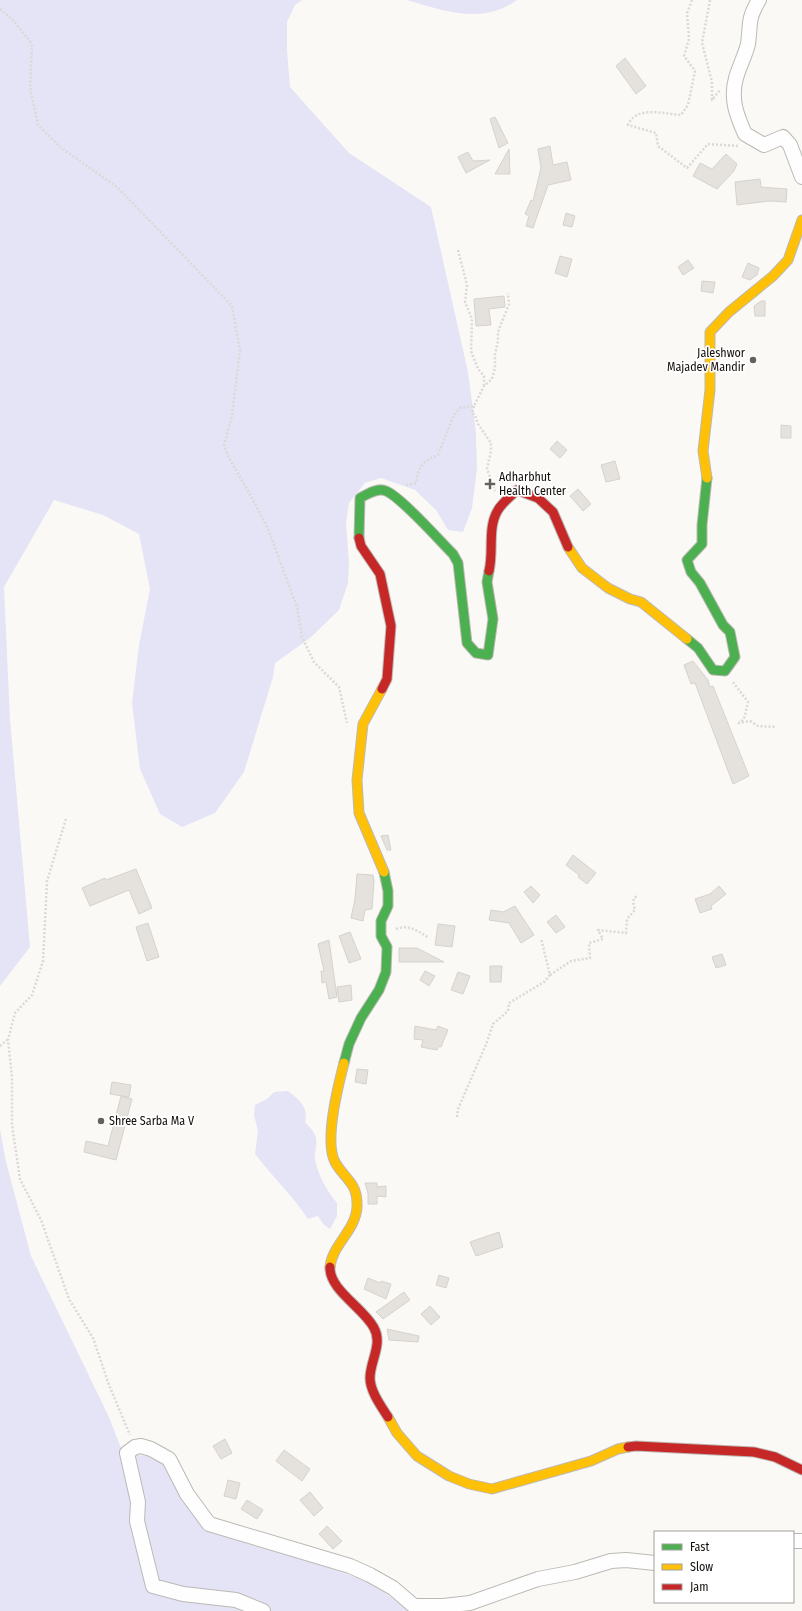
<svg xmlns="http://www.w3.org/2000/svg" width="802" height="1611" font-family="'Fira Sans Condensed',sans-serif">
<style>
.green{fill:#e4e4f6}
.building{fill:#e5e2de;stroke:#d6d2ce}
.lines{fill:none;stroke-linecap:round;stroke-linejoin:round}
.street-casing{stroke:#bcb9b5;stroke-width:16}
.fast-casing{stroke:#bcb9b5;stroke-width:11}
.slow-casing{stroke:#bcb9b5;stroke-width:11}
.jam-casing{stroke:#bcb9b5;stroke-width:11}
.path{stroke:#dad9d7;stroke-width:2.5;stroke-dasharray:2 2;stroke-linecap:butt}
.street{stroke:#fefefe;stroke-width:14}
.fast{stroke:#4caf50;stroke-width:9}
.slow{stroke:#ffc107;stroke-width:9}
.jam{stroke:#c62828;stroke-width:9}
.poi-dot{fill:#65615d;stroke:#fff;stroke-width:1.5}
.labels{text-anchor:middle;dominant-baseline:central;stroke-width:3.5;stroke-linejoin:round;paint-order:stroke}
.poi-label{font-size:12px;fill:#140f0b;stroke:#fff;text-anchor:start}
</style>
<rect width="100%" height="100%" fill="#fbf9f6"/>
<!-- green -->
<path class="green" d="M0 0H302L295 5 287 22V50L290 87 349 153 431 207 468 372 476 433 477 469 472 508 463 532 448 530 436 510 415 490 381 478 365 483 349 503 346 524 349 564 348 583 339 610 310 638 275 663 273 677 244 772 215 813 182 827 160 814 140 769 132 703 139 645 150 589 139 534 103 515 54 500 4 587 10 719 30 947 0 986Z
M407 0H517C483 25 444 11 407 0Z
M288 1091C299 1100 309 1107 305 1122 312 1130 318 1134 316 1146 316 1150 314 1154 315 1158 317 1174 327 1191 337 1203V1216L330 1229 324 1225 318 1216 308 1219C293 1196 272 1176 255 1154L258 1131 254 1115 255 1105 267 1099 274 1092Z
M0 1129 6 1162 31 1256 109 1417 121 1448 135 1455 155 1456 168 1467 187 1505 204 1531 236 1536 367 1581 412 1611H0Z"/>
<!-- building -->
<path class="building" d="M625 58 646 86 636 94 616 66Z
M495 117 508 143 499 148 490 119Z
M550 146 553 165 567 162 571 180 548 185 533 228 526 226 529 216 525 214 531 200 533 201 541 168 538 149Z
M509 149 510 174H495Z
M468 152 473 161 490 160 466 173 458 157Z
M726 154 737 164 734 171 717 189 693 176 700 163 712 169Z
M760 179 761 187 787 189 786 202 770 201 737 205 735 182Z
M566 213 575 216 572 227 563 225Z
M560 256 572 259 567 277 555 273Z
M688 260 694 268 683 275 678 267Z
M748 263 759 268 757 275 750 280 742 277Z
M702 281 715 282 713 293 701 291Z
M504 296 505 307 489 309 491 325 476 326 474 299Z
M761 301H765V316H755L754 306Z
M781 425 791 426V438H781Z
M557 441 567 450 560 458 550 449Z
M615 461 620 479 606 482 601 465Z
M578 489 591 504 583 511 570 496Z
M693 661 708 680 710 687 713 686 749 776 733 784 695 683 691 684 684 665Z
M388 835 391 850H387L381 836Z
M573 855 596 873 587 884 578 877 579 875 566 865Z
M136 869 152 908 139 914 129 890 90 906 82 888 105 878 106 880Z
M357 874 373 875 374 881 372 909 365 910 363 921 351 918 355 899Z
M531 886 540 895 533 903 524 892Z
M719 886 726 894 711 906 712 909 700 913 695 899 710 894Z
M515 906 534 935 521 943 509 923 489 920 491 910 503 912Z
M556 915 565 927 556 933 547 922Z
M148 923 159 957 147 961 136 927Z
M438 924 455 926 452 947 435 945Z
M350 932 361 959 349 963 339 936Z
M329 940 337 997 329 999 326 982 322 983 321 971H324L318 944Z
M399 948H417L444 962H399Z
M722 954 726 965 716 968 712 957Z
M490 966H502L501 982H490Z
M425 971 435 976 429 986 420 980Z
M458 972 470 976 463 994 451 990Z
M351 985 352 1000 339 1002 337 987Z
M415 1026 436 1030 438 1026 448 1030 441 1047 439 1046 437 1050 421 1047 423 1040 414 1039Z
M357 1069 368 1070 366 1084 355 1082Z
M112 1082 131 1085 129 1097 110 1094Z
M121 1096 132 1099 116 1160 84 1152 86 1141 108 1146Z
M365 1183H377V1187L386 1186V1197L377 1196V1204H368V1193Z
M499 1232 503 1247 476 1256 470 1242Z
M439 1275 449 1278 446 1288 436 1285Z
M368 1278 380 1283 381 1281 391 1284 386 1299 364 1289Z
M404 1292 410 1300 383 1319 376 1312Z
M430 1306 440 1317 431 1325 421 1314Z
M387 1329 419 1336 418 1342 389 1340Z
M225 1439 232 1453 221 1459 213 1446Z
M284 1450 310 1469 302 1481 276 1461Z
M228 1480 240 1483 236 1499 224 1496Z
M310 1492 323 1508 314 1516 300 1500Z
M247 1500 263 1510 257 1519 241 1509Z
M327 1526 342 1541 333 1549 319 1534Z"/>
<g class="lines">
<!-- street casing -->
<g class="street-casing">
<path id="street" d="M759 0C747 20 751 23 748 44 745 56 739 67 736 78 730 99 737 116 745 134L764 145 783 137 790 145 802 177
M793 1541H802
M263 1611 236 1600 183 1594 153 1586 137 1521 138 1502 127 1453 135 1447 141 1446 151 1449 169 1459 187 1494 209 1524 350 1566 370 1575 393 1588 414 1606H443L470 1603 538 1579 575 1572 611 1561 626 1560 655 1563"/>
</g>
<!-- fast casing -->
<g class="fast-casing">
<path id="fast" d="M359 538 360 498C367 494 378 487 386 491 401 497 439 540 453 554L458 563 467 643 476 653 488 655 493 619 487 582 489 571
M687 639 698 648 713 670 725 671 735 657 730 632 723 625 700 583 691 572 687 560 702 544V525L707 478
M344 1063 349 1044 361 1018 379 990 386 972 387 947 381 936V921L388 906V891L384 872"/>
</g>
<!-- slow casing -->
<g class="slow-casing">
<path id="slow" d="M707 478 703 451 710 390V332L729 312 773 276 788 260 802 220
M568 547 582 568 608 588 630 599 641 602 687 639
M382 689 363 724 357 780 359 813 384 872
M330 1267C332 1245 356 1230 357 1207 358 1182 345 1180 335 1162 324 1141 338 1086 344 1063
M388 1417 397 1433 417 1456 449 1476 469 1484 492 1489 591 1461 618 1449 628 1447"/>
</g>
<!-- jam casing -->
<g class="jam-casing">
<path id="jam" d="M359 538 361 546 380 574 391 626 387 679 382 689
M489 571C494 551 487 528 498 510 502 503 511 496 517 490L538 498 553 512 568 547
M330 1267C329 1290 364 1308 374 1328 383 1344 370 1361 370 1378 370 1391 381 1406 388 1417
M628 1447 636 1446 754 1452 775 1457 802 1470"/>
</g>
<!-- path -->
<path class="path" d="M692 0 687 13 689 39 684 56 695 71 688 105 681 115C665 114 636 105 628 125L656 133 658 146 687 168 708 144 739 146
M710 0 702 43 712 82V100L720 90
M0 9 13 20 32 44 30 87 38 125 60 147 117 187 232 306 240 350 232 416 224 445 228 456 252 498 268 529 297 607 302 637 314 662 339 687 347 723
M458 250 467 285 465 302 472 319 471 351 478 369 484 376V385
M474 406 472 413 475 415 478 424 491 443V451L487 469 495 491
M406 485 416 483C419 465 422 462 438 455L454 415 460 408 474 406 484 386 492 379 495 368V354L498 341V332L509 304 508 293
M733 682 748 702 744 719 739 723 750 721 758 726 776 727
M66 819 47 881 43 961 32 995 15 1013 8 1040 12 1077V1125L20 1179 41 1220 69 1299 93 1338 109 1385 130 1435
M396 929C409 924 418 931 429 938
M550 975 571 961 590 958 589 943 603 939 598 930 626 933 627 919 635 910 633 902 634 898 638 895
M0 1046 7 1040
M457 1117 458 1109 487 1042 493 1024 508 1011 509 1003 544 982 550 975 541 938"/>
<!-- street -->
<use href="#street" class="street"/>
<!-- fast -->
<use href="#fast" class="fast"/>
<!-- slow -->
<use href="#slow" class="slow"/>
<!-- jam -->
<use href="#jam" class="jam"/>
</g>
<!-- markers -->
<g class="poi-dot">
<circle cx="753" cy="360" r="4"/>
<path d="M488 478h4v4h4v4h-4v4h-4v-4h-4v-4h4z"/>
<circle cx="101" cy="1121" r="4"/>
</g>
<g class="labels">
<!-- poi labels -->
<g class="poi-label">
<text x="745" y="353" text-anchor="end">Jaleshwor<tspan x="745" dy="14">Majadev Mandir</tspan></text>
<text x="499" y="477">Adharbhut<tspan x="499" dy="14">Health Center</tspan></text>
<text x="109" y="1121">Shree Sarba Ma V</text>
</g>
</g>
<!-- legend -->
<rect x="654" y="1531" width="140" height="72" fill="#ffffff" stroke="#a19f9d"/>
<rect x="662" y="1544" width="20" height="6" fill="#4caf50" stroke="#a19f9d"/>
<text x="690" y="1551" font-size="12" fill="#140f0b">Fast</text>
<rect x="662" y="1564" width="20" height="6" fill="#ffc107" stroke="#a19f9d"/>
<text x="690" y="1571" font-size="12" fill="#140f0b">Slow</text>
<rect x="662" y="1584" width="20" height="6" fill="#c62828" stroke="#a19f9d"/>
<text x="690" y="1591" font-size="12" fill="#140f0b">Jam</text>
</svg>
